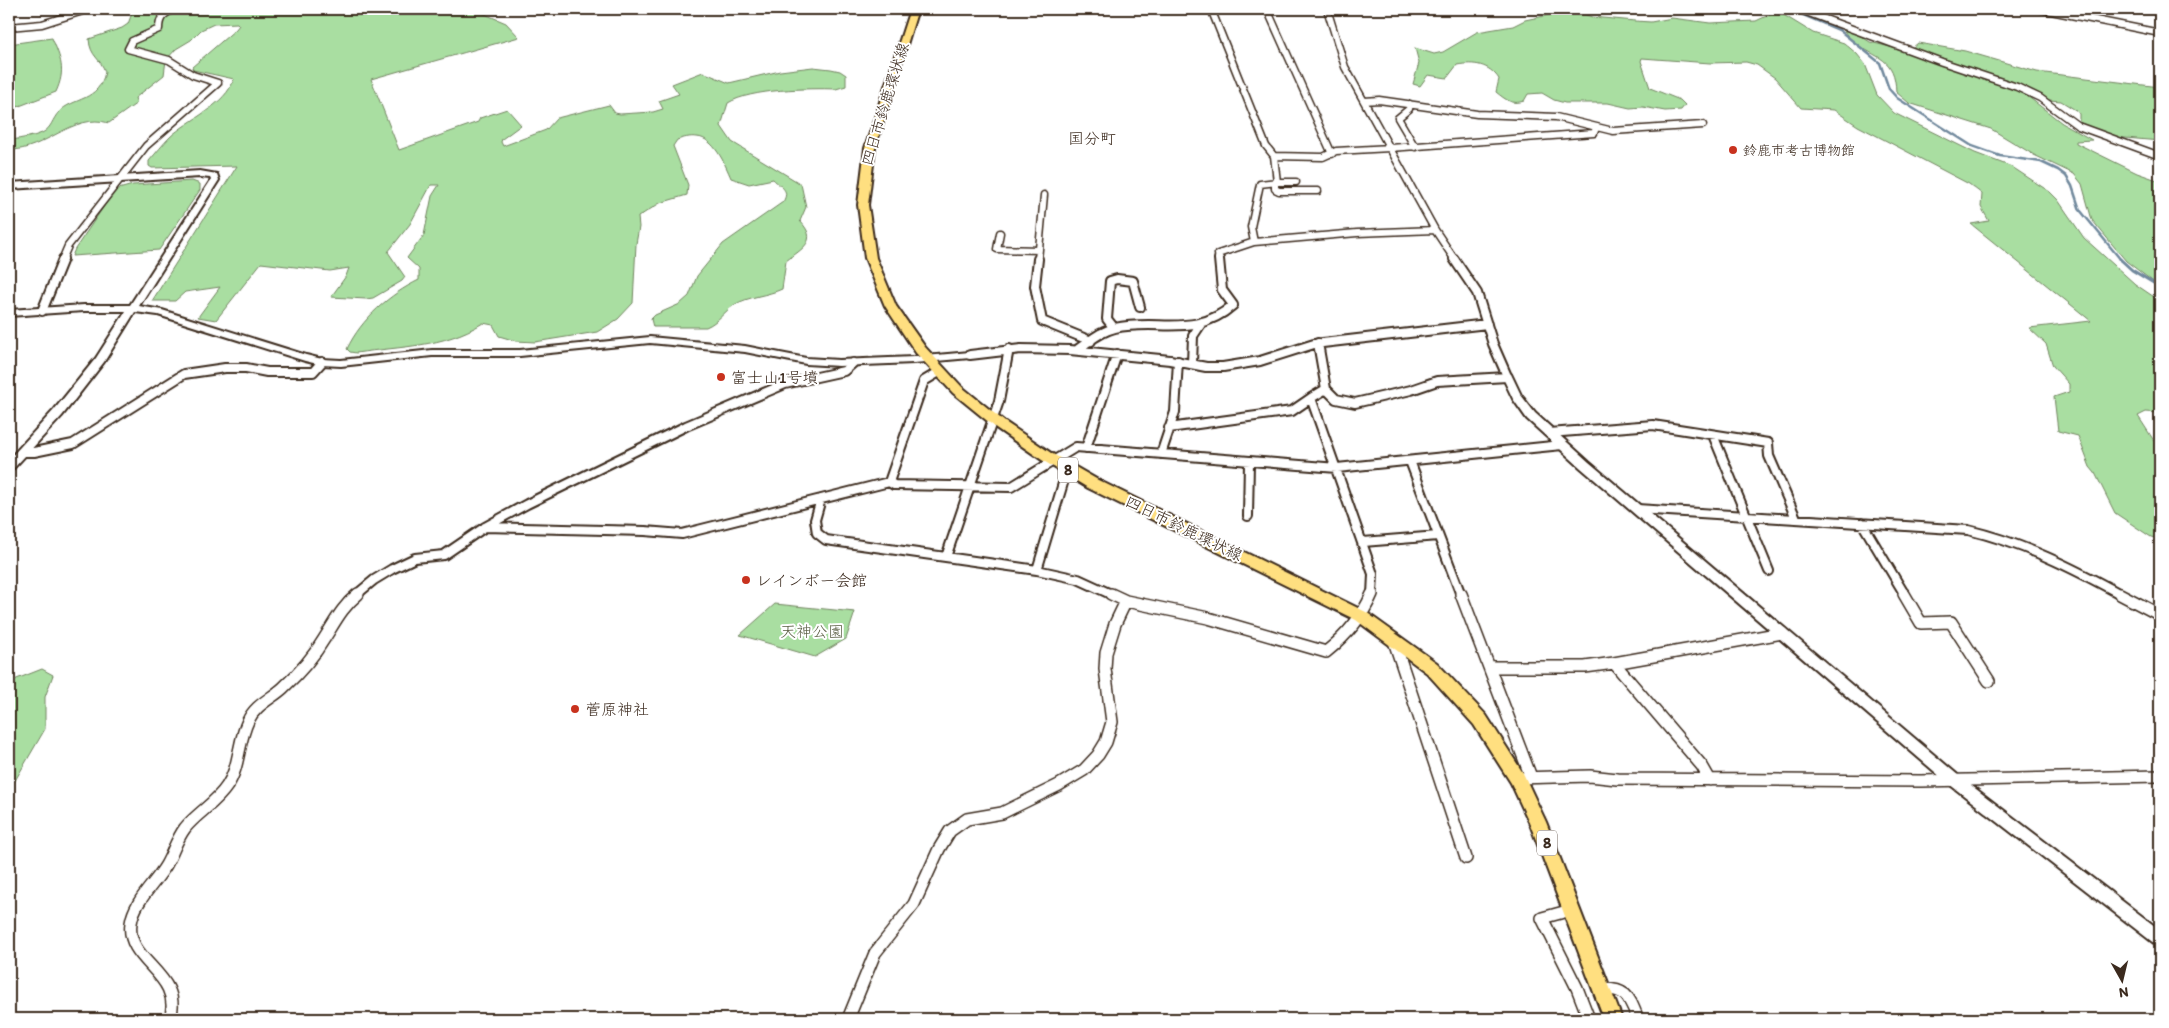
<svg xmlns="http://www.w3.org/2000/svg" width="2169" height="1028" font-family="Itim,'Klee One',sans-serif">
<style>
.green{fill:#a9dea1;stroke:#728460}
.lines{fill:none;stroke-linecap:round;stroke-linejoin:round}
.stream-far1{stroke:#71899d;stroke-width:2.5}
.stream{stroke:#71899d;stroke-width:3}
.minor-far2-casing{stroke:#3b2a1e;stroke-width:9}
.minor-far1-casing{stroke:#3b2a1e;stroke-width:12}
.minor-casing{stroke:#3b2a1e;stroke-width:14}
.tertiary-casing{stroke:#3b2a1e;stroke-width:4}
.primary-casing{stroke:#3b2a1e;stroke-width:4}
.minor-far2{stroke:#fff;stroke-width:6}
.minor-far1{stroke:#fff;stroke-width:8}
.minor{stroke:#fff;stroke-width:11}
.tertiary{fill:#fff;fill-rule:evenodd}
.primary{fill:#ffdf80;fill-rule:evenodd}
.rail{stroke:#3b2a1e;stroke-width:2.5;stroke-dasharray:5.5 2.5;stroke-linecap:butt}
.poi-dot{fill:#c8321e;stroke:#fff;stroke-width:2}
.labels{text-anchor:middle;dominant-baseline:central;stroke-width:4;stroke-linejoin:round;paint-order:stroke}
.far-poi-label{font-size:14px;fill:#3b2a1e;stroke:#fff;text-anchor:start}
.shield{fill:#fff;stroke:#766a62;stroke-width:1}
.shield-label{font-size:15px;font-weight:bold;fill:#3b2a1e}
.street-label{font-size:16px;fill:#3b2a1e;stroke:#fff}
.far-quarter-label{font-size:16px;fill:#3b2a1e;stroke:#fff}
.poi-label{font-size:16px;fill:#3b2a1e;stroke:#fff;text-anchor:start}
.park-label{font-size:16px;fill:#5c6045;stroke:#fff}
</style>
<rect width="100%" height="100%" fill="#fff"/>
<filter id="ink" filterUnits="userSpaceOnUse"><feTurbulence type="fractalNoise" baseFrequency=".02" numOctaves="2"/><feDisplacementMap in="SourceGraphic" scale="10" xChannelSelector="R" yChannelSelector="G"/><feConvolveMatrix kernelMatrix="1 2 1 2 8 2 1 2 1" color-interpolation-filters="sRGB"/></filter>
<g filter="url(#ink)">
<!-- green -->
<path class="green" d="M142 9H478L480 12 506 23 519 37 371 79 399 150 478 122 480 118 507 109 521 125 502 139 501 142 503 146 546 130 557 118 609 105 615 113 620 114 653 112 663 109 659 101 679 94 672 84 703 72 729 83 780 71 813 67 831 69 840 71 846 75V86L836 89C809 88 751 89 728 103L721 126 732 142 801 184 806 207 800 221C819 241 803 248 786 261L782 289C767 296 749 296 734 305 724 312 718 322 706 327H653L651 319 655 315 680 304 689 296 697 276 723 244 783 202C790 190 782 188 773 179L749 184 731 178C725 164 714 138 697 137 690 136 683 138 677 140L673 146 688 185 687 195 660 203 638 217 639 227 636 244 633 303 618 319 597 332 535 342 516 341 499 336 493 325 483 323C442 348 401 346 356 353L350 352 347 349C361 319 390 294 419 280V269L407 258 424 235 432 196 439 185H431L410 224 388 252 405 277 402 281 373 298 366 299 331 297 346 276 349 268 330 271 261 263 216 320 198 317 220 287 185 292 175 301H152L237 166 152 168 149 166V161C156 153 163 144 170 137 188 120 226 105 234 79L193 70 192 67 236 29 239 25 237 23 214 24 201 30 191 40 176 49 166 60 164 75 135 98 137 103 109 123C73 112 45 151 9 150V142L12 140C22 138 33 137 42 133 52 128 52 119 59 112 73 97 99 102 105 72 101 58 90 57 89 39L122 28 128 24 132 13Z
M1573 10 1592 17 1635 21 1651 22 1672 18 1710 23 1756 21 1773 13 1782 14 1813 33 1844 43 1857 54 1865 64 1877 95 1894 113 1975 153 2012 167 2050 192 2058 200 2084 238 2135 284 2160 301V413L2146 412 2138 416 2160 450V539L2151 537 2115 513 2095 473 2090 467 2078 436 2058 431 2054 397 2069 392V384L2053 366 2046 344 2029 328 2091 321 1971 224 1989 221 1981 207 1982 194 1969 184 1858 126 1834 110 1801 108 1775 78 1757 65 1746 62 1710 63 1642 58 1641 61 1650 88 1680 100 1685 105 1681 110 1665 111 1643 107 1630 108 1608 103H1565L1554 100 1542 93 1528 94 1524 101C1512 105 1506 100 1496 92L1499 79C1489 64 1474 62 1457 65L1447 78 1428 75 1420 86 1413 84 1419 63 1415 48 1434 54 1443 52 1477 32 1513 26 1525 20Z
M1841 27 1856 33 1870 42 1898 49 2022 92 2062 123 2092 140 2076 141V143L2137 173 2160 181V287L2126 261 2092 220 2082 184 2074 174 2034 155 1991 129 1909 103 1896 92C1895 56 1877 60 1854 42 1849 39 1845 32 1841 27Z
M52 38C61 59 66 70 56 92L9 110V44Z
M1918 43 1965 51 2037 72 2160 87V141L2114 137 2081 125 2079 122V114L2077 111 2061 101 2049 100 2014 84 1912 48Z
M192 181 200 184V190L159 250 72 256 75 249 115 190 133 185Z
M775 604 855 612 846 639 815 657 740 635Z
M42 669 53 675 45 697V729L9 791V682Z"/>
<g class="lines">
<!-- stream-far1 -->
<path class="stream-far1" d="M1789 9 1839 30 1880 63 1889 89 1897 98 1972 146 2000 156 2041 162 2058 170 2066 176 2072 186 2080 210 2121 260"/>
<!-- stream -->
<path class="stream" d="M2120 259 2132 270 2160 287"/>
<!-- minor-far2 casing -->
<g class="minor-far2-casing">
<path id="minor-far2" d="M1211 9 1266 146 1274 156 1277 182 1260 184 1251 227 1254 242
M1267 9 1332 154
M1327 9 1345 67 1435 230 1455 260
M1798 9 1942 62 2017 87 2040 98 2078 126 2160 156
M2041 9 2160 33
M9 27 42 24 89 9
M1364 101 1379 100 1477 114 1556 117 1613 131 1703 125
M1410 104 1409 109 1398 118 1415 147
M1390 148 1594 133 1596 128
M1274 156 1323 157 1336 151 1390 148
M1277 182H1296
M1275 183V189L1279 191H1318
M1000 233 997 249 1039 250
M62 260 68 246 146 146 218 83 193 75 169 60 128 49 132 41 159 29C159 17 164 14 174 9
M1038 260 1044 195
M1219 260 1218 254 1254 242 1357 233 1435 230"/>
</g>
<!-- minor-far1 casing -->
<g class="minor-far1-casing">
<path id="minor-far1" d="M1038 259 1035 286 1042 321 1091 341
M1454 259 1477 293 1493 344 1507 376
M42 311 63 259
M1114 328 1107 319 1110 281 1117 279 1133 281 1140 307
M1318 343 1326 389
M1078 349C1090 341 1101 331 1115 328 1158 318 1195 339 1233 305L1222 290 1219 259
M970 355 1021 349 1070 350 1170 360 1206 367H1223L1260 361 1314 344 1487 324
M1192 364 1193 336 1201 324
M1169 428 1292 411 1311 398
M1549 433 1653 425 1768 443 1769 456 1796 518
M1713 435 1769 571
M1086 448 1117 354
M22 452H34L73 444 184 374 225 368H246L267 372H313L322 362
M1161 454 1175 412 1178 361
M1410 461 1461 595
M889 482 924 381 939 372
M821 499 815 520 817 533 826 540 1037 570 1078 579 1113 595
M1637 509 1968 530C2023 543 2073 568 2122 595
M1248 516 1249 462
M1862 523 1905 595
M485 527 645 531 682 534 889 482 894 485 1011 487 1076 447 1337 468 1562 445
M1363 542 1438 536
M946 557 999 401 1009 349
M1037 570 1067 470
M356 595 374 580 392 569 415 558 444 555 485 527 527 504 686 426 785 384 844 371 853 363
M1372 595 1373 574 1311 398 1326 389 1336 399 1355 403 1411 390 1437 381 1507 377"/>
</g>
<!-- minor casing -->
<g class="minor-casing">
<path id="minor" d="M1111 594 1126 601 1208 618 1326 652C1346 636 1362 618 1372 594
M1461 594 1531 777
M1904 594 1921 623 1951 622 1989 681
M2120 594 2160 615
M1394 641 1466 858
M1614 663 1782 633
M1490 667H1585L1614 663 1702 766 1710 780
M1517 778 1590 776 1617 779 1921 781 2160 776
M1571 910 1542 918 1577 988 1589 1019
M1601 989C1627 988 1629 997 1638 1019
M170 1019C184 973 125 963 131 923 134 901 155 884 166 865 173 853 176 840 185 828 197 813 216 803 227 786 240 767 238 741 248 721 255 705 271 699 283 688 297 675 314 656 324 639 335 622 342 607 358 594
M848 1019 875 953 914 904 939 849 950 831 967 819 1002 813 1059 785 1084 770 1098 755 1106 742 1112 722 1105 669 1106 653 1115 624 1126 601"/>
</g>
<!-- tertiary casing -->
<g class="tertiary-casing">
<path id="tertiary" d="M200 171 217 174 219 180 139 306 162 310 306 355 322 359 341 360 432 350H520L650 337 745 346 806 358 839 360 914 357 970 352 975 355 970 358 914 363 839 366 806 364 745 352 650 343 520 356H432L341 366 322 365 305 361 158 315 135 312 104 362 62 416 13 469 9 470V459L54 410 96 358 126 311H84L9 316V310L84 305H130L211 180 210 178 200 177 9 189V183Z
M1507 372 1511 374 1521 395 1535 413 1589 462 1959 776 2160 930V946L2155 944 1949 784 1581 468 1527 419 1513 399 1502 376Z"/>
</g>
<!-- primary casing -->
<g class="primary-casing">
<path id="primary" d="M910 9H918L875 148 868 205 876 258 896 306 925 347 962 387 1005 422 1051 453 1098 480 1366 612 1437 663 1486 715 1523 773 1546 822 1622 1019H1604L1530 824 1511 783 1474 725 1427 673 1356 620 1088 488 1042 460 996 428 953 393 916 353 885 306 865 258 858 205 865 148Z"/>
</g>
<!-- minor-far2 -->
<use href="#minor-far2" class="minor-far2"/>
<!-- minor-far1 -->
<use href="#minor-far1" class="minor-far1"/>
<!-- minor -->
<use href="#minor" class="minor"/>
<!-- tertiary -->
<use href="#tertiary" class="tertiary"/>
<!-- primary -->
<use href="#primary" class="primary"/>
<!-- rail -->
<path class="rail" d="M9 10 14 9"/>
</g>
</g>
<!-- markers -->
<g class="poi-dot">
<circle cx="1733" cy="150" r="5"/>
<circle cx="721" cy="377" r="5"/>
<circle cx="746" cy="580" r="5"/>
<circle cx="575" cy="709" r="5"/>
</g>
<g class="labels">
<!-- far-poi labels -->
<g class="far-poi-label">
<text x="1743" y="150">鈴鹿市考古博物館</text>
</g>
<!-- shield labels -->
<g class="shield">
<rect x="1058" y="457.5" width="20" height="25" rx="4"/>
<rect x="1537" y="830.5" width="20" height="25" rx="4"/>
</g>
<g class="shield-label">
<text x="1068" y="470">8</text>
<text x="1547" y="843">8</text>
</g>
<!-- street labels -->
<g class="street-label">
<text transform="translate(885 104) rotate(-73)">四日市鈴鹿環状線</text>
<text transform="translate(1184 528) rotate(26)">四日市鈴鹿環状線</text>
</g>
<!-- far-quarter labels -->
<g class="far-quarter-label">
<text x="1092" y="138">国分町</text>
</g>
<!-- poi labels -->
<g class="poi-label">
<text x="731" y="377">富士山1号墳</text>
<text x="756" y="580">レインボー会館</text>
<text x="585" y="709">菅原神社</text>
</g>
<!-- park labels -->
<g class="park-label">
<text x="812" y="631">天神公園</text>
</g>
</g>
<!-- margin -->
<rect width="2169" height="1028" fill="none" stroke="#fff" stroke-width="30"/>
<rect x="15" y="15" width="2139" height="998" fill="none" stroke="#3b2a1e" stroke-width="2" filter="url(#ink)"/>
<!-- north arrow -->
<g transform="translate(2122 980) rotate(172)" stroke="#ffffff" stroke-width="4" paint-order="stroke">
<path d="M0-4L9 19L0 12L-9 19Z" fill="#3b2a1e"/>
<text y="-8" font-size="14" font-weight="bold" text-anchor="middle" fill="#3b2a1e">N</text>
</g>
</svg>
